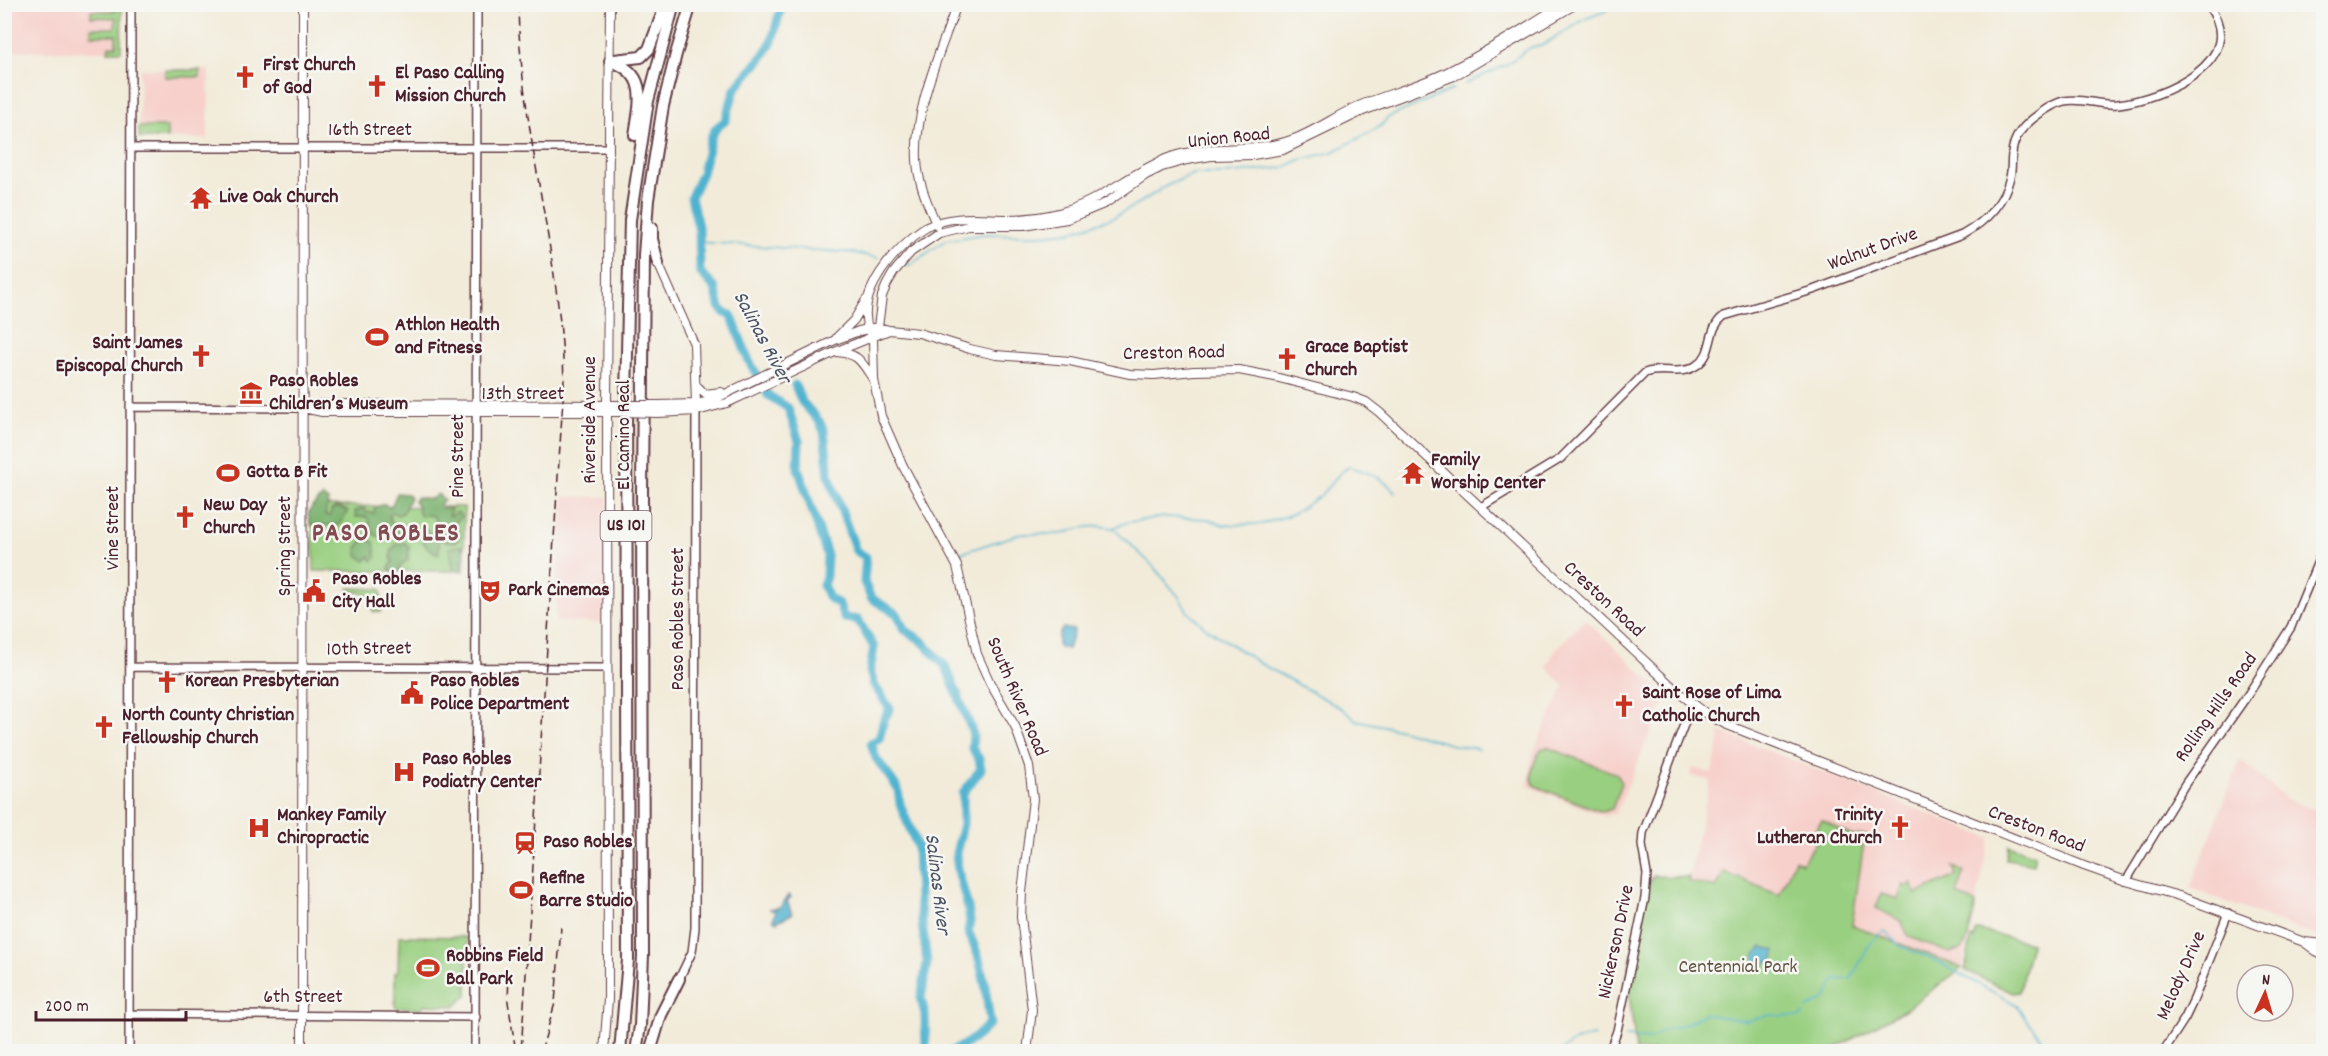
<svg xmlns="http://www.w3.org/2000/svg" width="2328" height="1056" font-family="Dekko,sans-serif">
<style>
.built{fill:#f7d0cb}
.green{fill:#99cf80;stroke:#727756;stroke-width:1.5}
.forest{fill:#7ab26e;stroke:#62684c;stroke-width:1.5}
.water{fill:#50b3cf;stroke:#4d697d;stroke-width:1.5}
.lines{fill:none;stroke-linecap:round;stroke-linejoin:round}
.stream{stroke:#50b3cf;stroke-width:1.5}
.river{stroke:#50b3cf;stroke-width:9}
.tertiary-casing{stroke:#633e45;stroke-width:10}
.secondary-casing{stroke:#633e45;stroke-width:10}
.motorway-casing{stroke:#633e45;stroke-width:14}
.tertiary{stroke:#fff;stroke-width:7}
.secondary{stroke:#fff;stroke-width:8}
.motorway{stroke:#fff;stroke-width:10}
.rail{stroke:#4a1f2b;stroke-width:1.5;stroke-dasharray:9 4.5;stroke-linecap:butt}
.secondary-bridge-casing{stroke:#633e45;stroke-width:10;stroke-linecap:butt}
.secondary-bridge{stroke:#fff;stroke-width:8}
.labels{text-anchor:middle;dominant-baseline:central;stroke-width:5;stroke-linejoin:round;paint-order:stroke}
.shield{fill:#f6f6f2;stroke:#7e6067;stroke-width:1.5}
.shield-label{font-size:18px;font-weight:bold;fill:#4a1f2b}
.poi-label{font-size:20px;font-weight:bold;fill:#4a1f2b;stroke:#f6f6f2;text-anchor:start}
.street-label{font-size:20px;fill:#4a1f2b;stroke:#f6f6f2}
.park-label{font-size:20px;fill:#625444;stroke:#f6f6f2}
.water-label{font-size:21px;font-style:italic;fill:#4c5364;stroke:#f6f6f2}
.district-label{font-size:26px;font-weight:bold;letter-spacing:1.5px;fill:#834b52;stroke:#f6f6f2}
</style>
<rect width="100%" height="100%" fill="#f6f6f2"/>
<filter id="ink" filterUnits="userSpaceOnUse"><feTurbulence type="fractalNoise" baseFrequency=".0167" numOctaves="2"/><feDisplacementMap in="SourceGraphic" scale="12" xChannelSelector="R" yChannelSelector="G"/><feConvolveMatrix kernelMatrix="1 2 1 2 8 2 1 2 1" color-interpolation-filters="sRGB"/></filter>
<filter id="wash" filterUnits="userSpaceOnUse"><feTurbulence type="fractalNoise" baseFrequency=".008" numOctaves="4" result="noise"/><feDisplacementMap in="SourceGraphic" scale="24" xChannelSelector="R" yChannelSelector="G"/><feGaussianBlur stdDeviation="1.35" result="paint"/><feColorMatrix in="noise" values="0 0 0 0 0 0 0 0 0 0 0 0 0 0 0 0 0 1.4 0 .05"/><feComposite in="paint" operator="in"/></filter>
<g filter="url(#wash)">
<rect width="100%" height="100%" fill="#f2ebd9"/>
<!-- built -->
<path class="built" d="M5 5H122L121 51H5Z
M140 69 209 70 208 139 139 138Z
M564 497H608L607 623 556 622V587Z
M1585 619 1666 696 1616 813 1604 816 1528 786 1532 755 1564 686 1546 667 1557 648Z
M1721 732 1990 838 1962 968 1724 872 1717 888 1688 881 1710 781 1690 775 1692 768 1712 773Z
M2240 760 2287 799 2323 813V939L2190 888Z"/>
<!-- green -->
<path class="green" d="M116 5H122L121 51H108L109 46H116V35H91V28H115L116 18 91 17V11H115Z
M165 70H200V77H165Z
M139 127H167V138H139Z
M312 506 464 507V571H314Z
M349 588 379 589 381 591V612H374L372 609 374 608 372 605 375 604 371 600 374 598 359 592 349 593Z
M1547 747 1617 774 1622 783 1612 809 1602 812 1535 786C1527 774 1535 761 1541 749Z
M1822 820 1852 836 1865 835 1852 925 1962 968 1906 1009 1829 1052 1636 1051 1627 976 1647 885 1653 876 1689 877 1688 881 1716 888 1724 872 1779 895 1795 859 1802 863 1817 841 1814 831Z
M2009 845 2035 855 2033 864 2006 859Z
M1953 866 1964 873 1957 895 1976 903 1967 941 1962 949 1949 953 1909 937 1901 921 1876 908 1881 894 1898 899 1903 885 1908 887 1911 883 1916 894 1956 876Z
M1978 930 2031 943 2019 992 2013 993 1965 970 1971 938 1974 939 1975 931Z
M399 936 467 937V995L456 1006 424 1005 421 1009 398 1008 395 1006V973L398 971Z"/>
<!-- forest -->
<path class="forest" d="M397 493 407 494 410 497 403 513 398 515 392 512 390 514V521L398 531 397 537 384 538 374 535 367 517H356L355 511 364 508 366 512 374 513 375 507 385 504 388 507H391Z
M438 494 444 500 440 504 442 508 451 509 449 515 451 516 457 512 459 513 461 518 456 521 460 537 456 542 442 541 434 517 429 515 421 516 418 511V506L414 501 417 497 431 499Z
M323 497 328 501 325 515 330 516 331 510 337 507 348 511 339 525H310L308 513 317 501Z
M425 529C436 535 442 541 438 554 427 548 422 545 421 533Z
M365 538 374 542 376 558 372 561 370 556 365 561 358 555 357 548Z
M405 543 409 546 408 560 401 565 399 572 393 573 389 568 393 562C389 555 391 549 397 544Z
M459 546H462L465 554 461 570 458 571 453 568 449 548Z"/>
<!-- water -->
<path class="water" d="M1063 628 1074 630 1068 649 1059 647C1056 641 1059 633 1063 628Z
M788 895 791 897 787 901 792 914 776 922 773 919 776 911 769 909 781 907Z
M1762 947 1776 950 1773 962 1767 961 1761 970 1755 969V954Z"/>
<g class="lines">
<!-- stream -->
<path class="stream" d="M1465 84 1506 65 1531 47 1541 46 1587 18 1606 11 1614 4
M699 242 854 253 878 258
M905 264 910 265 946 240 985 234 1040 235 1069 232 1110 219 1138 204 1166 186 1193 174H1226L1283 168 1299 160 1333 152 1381 126 1387 118 1453 89
M1114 529 1153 566 1179 597 1187 611 1206 628 1261 664 1341 708 1356 720 1402 730 1453 745 1479 749
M954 555 1020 534H1062L1080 528 1098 526 1113 528 1128 522 1165 517 1208 519 1223 525 1262 524 1293 514 1320 496 1341 472 1349 467C1367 471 1384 478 1396 493
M1807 1009 1826 998 1835 980 1851 979C1861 963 1868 938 1885 931L1900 946 1936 961 2017 1005 2026 1020 2053 1052
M1625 1037 1651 1039 1661 1031 1688 1023 1704 1014 1746 1021 1770 1015 1800 1017 1804 1013
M1562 1050 1575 1041 1594 1036"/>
<!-- river -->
<path class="river" d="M782 4 772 41 763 56 735 89 725 121 716 128 711 137 702 173 691 197 699 231 700 272 715 288 720 308 725 313 731 315 749 361 768 395 788 408 799 441 798 468 827 555 826 576 823 585 829 598 839 604 844 618 858 620 874 647 870 671 874 685 890 709 884 719 879 739 871 743 876 758 898 789 900 804 917 846 919 900 927 962 921 999 925 1014 926 1052
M795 385 802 402 819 421 824 431 829 476 856 551 866 557 864 582 871 598 897 614 905 630 921 640 946 667 970 725 973 735 972 748 979 759 981 769 963 793V824L956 854 958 870 968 908 970 921 968 931 978 955 985 984 990 1023C978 1037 967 1044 951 1052"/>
</g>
</g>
<g filter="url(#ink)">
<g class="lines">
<!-- tertiary casing -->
<g class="tertiary-casing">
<path id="tertiary" d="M131 148H609
M130 407 303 408
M1481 507 1560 459 1645 373C1662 366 1681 377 1697 365 1715 353 1706 329 1724 316L1813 290 1962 235C1985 222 2004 203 2010 177 2012 170 2011 162 2012 154 2013 136 2025 124 2039 114 2046 109 2055 103 2064 101 2081 97 2100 106 2118 104 2162 99 2253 61 2207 4
M130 667 607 668
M2126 881 2185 784 2249 693 2291 627 2324 547
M679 979 692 952 695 928 696 406
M130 1014 476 1017
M129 1052 131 4
M475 1052 477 4
M1609 1052 1617 1031 1645 898 1647 874 1642 845 1643 833 1688 714 1695 705
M2163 1052 2185 1018 2194 999 2228 913"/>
</g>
<!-- secondary casing -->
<g class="secondary-casing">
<path id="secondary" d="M937 226C928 205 918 183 917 160 914 108 940 53 957 4
M658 263 694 344 696 404
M869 331C854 293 897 245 927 227 951 214 982 219 1008 219 1026 219 1044 217 1062 212 1102 201 1132 171 1171 157 1210 143 1252 154 1291 140 1314 132 1334 117 1356 107 1387 94 1420 86 1449 71 1488 52 1526 27 1563 4
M837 337 854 320 866 300
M837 352C859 354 861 361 873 379
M696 385 705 394 721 392
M658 405 696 404 711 401 835 340 859 331 878 327 889 330 919 333 970 349 996 355 1070 361 1130 374 1154 375 1194 371 1239 370 1275 377 1353 397 1366 402 1379 412 1678 692 1708 715 1725 724 2084 866 2126 881 2179 896 2304 942 2324 944
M308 407 320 404 621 405
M303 408 322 412H621
M658 413 697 411 727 403 835 352 889 330
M2304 942 2316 951 2324 955
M302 1052 303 4
M604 1052 608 999 607 405 610 4
M1027 1052 1032 1010 1021 917 1022 892 1033 799 1029 766 1015 726 990 683 977 654 957 566 903 466 881 416 874 380 873 338 878 327 882 296 887 284 894 272 911 252 939 233 969 226H1023L1067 219 1106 203 1146 175 1162 167 1187 160 1211 156 1253 155 1283 150 1363 111 1454 76 1576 4"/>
</g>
<!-- motorway casing -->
<g class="motorway-casing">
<path id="motorway" d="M614 60 641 57 649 49 666 4
M610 61C649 73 640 102 635 135
M652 228V239L658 263
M620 1052 628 960 626 397 630 220 648 101 674 4
M636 1052 640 1026 643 955 642 493 644 255 648 200 663 106 676 54 691 4
M650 1052 661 1015 679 979"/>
</g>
<!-- tertiary -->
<use href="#tertiary" class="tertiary"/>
<!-- secondary -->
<use href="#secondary" class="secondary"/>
<!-- motorway -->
<use href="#motorway" class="motorway"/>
<!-- rail -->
<path class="rail" d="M518 4C520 132 561 255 564 383L521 1052
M509 972 508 1002 516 1052
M541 1052 555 1003 561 927"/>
<!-- secondary-bridge casing -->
<g class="secondary-bridge-casing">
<path id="secondary-bridge" d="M621 405H658
M621 412 658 413"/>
</g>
<!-- secondary-bridge -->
<use href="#secondary-bridge" class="secondary-bridge"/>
</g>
</g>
<!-- icons -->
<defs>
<g id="church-bare" transform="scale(1.8)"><path d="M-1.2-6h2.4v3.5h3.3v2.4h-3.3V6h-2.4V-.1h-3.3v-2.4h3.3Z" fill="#c8321e" stroke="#f6f6f2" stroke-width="2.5" paint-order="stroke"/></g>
<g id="temple-bare" transform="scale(1.8)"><path d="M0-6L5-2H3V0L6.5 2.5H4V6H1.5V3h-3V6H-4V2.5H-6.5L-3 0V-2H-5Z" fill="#c8321e" stroke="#f6f6f2" stroke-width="2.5" paint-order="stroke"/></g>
<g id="stadium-bare" transform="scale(1.8)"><path d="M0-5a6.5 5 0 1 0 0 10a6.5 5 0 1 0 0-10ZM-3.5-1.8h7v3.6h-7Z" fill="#c8321e" stroke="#f6f6f2" stroke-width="2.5" paint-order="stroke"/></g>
<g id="museum-bare" transform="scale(1.8)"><path d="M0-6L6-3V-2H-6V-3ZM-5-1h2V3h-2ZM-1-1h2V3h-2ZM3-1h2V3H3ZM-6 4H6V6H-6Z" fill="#c8321e" stroke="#f6f6f2" stroke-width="2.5" paint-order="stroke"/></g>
<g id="civic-bare" transform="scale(1.8)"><path d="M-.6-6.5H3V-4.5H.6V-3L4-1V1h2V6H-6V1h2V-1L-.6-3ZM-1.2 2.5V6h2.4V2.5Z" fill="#c8321e" stroke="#f6f6f2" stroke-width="2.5" paint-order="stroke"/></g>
<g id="theatre-bare" transform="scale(1.8)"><path d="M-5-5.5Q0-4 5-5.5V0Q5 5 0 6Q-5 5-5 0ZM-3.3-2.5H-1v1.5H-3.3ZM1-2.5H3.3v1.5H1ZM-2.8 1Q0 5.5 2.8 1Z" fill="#c8321e" stroke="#f6f6f2" stroke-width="2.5" paint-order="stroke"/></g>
<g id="hospital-bare" transform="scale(1.8)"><path d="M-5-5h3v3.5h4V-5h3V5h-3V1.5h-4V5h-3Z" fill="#c8321e" stroke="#f6f6f2" stroke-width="2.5" paint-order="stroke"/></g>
<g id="station-bare" transform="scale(1.8)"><path d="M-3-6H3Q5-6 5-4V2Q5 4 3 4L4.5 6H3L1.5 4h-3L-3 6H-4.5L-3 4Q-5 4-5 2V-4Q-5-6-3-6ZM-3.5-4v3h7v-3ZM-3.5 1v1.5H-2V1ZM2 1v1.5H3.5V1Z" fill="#c8321e" stroke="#f6f6f2" stroke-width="2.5" paint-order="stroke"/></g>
</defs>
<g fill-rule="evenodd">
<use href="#church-bare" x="245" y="77"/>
<use href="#church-bare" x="377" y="86"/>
<use href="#temple-bare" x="201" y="198"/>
<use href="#stadium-bare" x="377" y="337"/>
<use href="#church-bare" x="201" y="356"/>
<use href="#church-bare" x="1287" y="359"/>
<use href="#museum-bare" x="251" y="393"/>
<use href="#stadium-bare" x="228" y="473"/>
<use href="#temple-bare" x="1413" y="473"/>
<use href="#church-bare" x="185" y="517"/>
<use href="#civic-bare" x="314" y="591"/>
<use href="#theatre-bare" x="490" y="591"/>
<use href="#church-bare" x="167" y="682"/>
<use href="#civic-bare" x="412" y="693"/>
<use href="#church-bare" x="1624" y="706"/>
<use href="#church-bare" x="104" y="727"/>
<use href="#hospital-bare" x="404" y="772"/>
<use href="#church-bare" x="1900" y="827"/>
<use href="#hospital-bare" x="259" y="828"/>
<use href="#station-bare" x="525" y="843"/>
<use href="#stadium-bare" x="521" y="890"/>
<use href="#stadium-bare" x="428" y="968"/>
</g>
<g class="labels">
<!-- shield labels -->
<rect class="shield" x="600.5" y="511" width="51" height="30" rx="4.5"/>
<g class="shield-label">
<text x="626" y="526">US 101</text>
</g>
<!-- poi labels -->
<g class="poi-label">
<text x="263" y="66">First Church<tspan x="263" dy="23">of God</tspan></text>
<text x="395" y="74">El Paso Calling<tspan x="395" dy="23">Mission Church</tspan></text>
<text x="219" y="198">Live Oak Church</text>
<text x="395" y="326">Athlon Health<tspan x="395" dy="23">and Fitness</tspan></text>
<text x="183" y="344" text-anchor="end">Saint James<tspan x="183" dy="23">Episcopal Church</tspan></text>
<text x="1305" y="348">Grace Baptist<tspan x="1305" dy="23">Church</tspan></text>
<text x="269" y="382">Paso Robles<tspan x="269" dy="23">Children’s Museum</tspan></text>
<text x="1431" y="461">Family<tspan x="1431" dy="23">Worship Center</tspan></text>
<text x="246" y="473">Gotta B Fit</text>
<text x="203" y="506">New Day<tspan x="203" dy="23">Church</tspan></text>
<text x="332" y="580">Paso Robles<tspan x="332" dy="23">City Hall</tspan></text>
<text x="508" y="591">Park Cinemas</text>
<text x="185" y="682">Korean Presbyterian</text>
<text x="430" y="682">Paso Robles<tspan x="430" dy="23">Police Department</tspan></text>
<text x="1642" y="694">Saint Rose of Lima<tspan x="1642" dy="23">Catholic Church</tspan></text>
<text x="122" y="716">North County Christian<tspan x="122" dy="23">Fellowship Church</tspan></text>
<text x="422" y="760">Paso Robles<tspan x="422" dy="23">Podiatry Center</tspan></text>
<text x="277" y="816">Mankey Family<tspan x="277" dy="23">Chiropractic</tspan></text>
<text x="1882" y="816" text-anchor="end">Trinity<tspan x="1882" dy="23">Lutheran Church</tspan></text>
<text x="543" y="843">Paso Robles</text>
<text x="539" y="879">Refine<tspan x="539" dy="23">Barre Studio</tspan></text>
<text x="446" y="957">Robbins Field<tspan x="446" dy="23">Ball Park</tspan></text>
</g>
<!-- street labels -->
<g class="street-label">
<text x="370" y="131">16th Street</text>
<text transform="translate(1229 139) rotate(-6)">Union Road</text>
<text transform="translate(1873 250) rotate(-20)">Walnut Drive</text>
<text transform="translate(1174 354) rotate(-1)">Creston Road</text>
<text x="523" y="395">13th Street</text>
<text transform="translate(591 420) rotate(-90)">Riverside Avenue</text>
<text transform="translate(625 435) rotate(-90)">El Camino Real</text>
<text transform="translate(459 456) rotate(-90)">Pine Street</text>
<text transform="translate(114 528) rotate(-90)">Vine Street</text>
<text transform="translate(286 546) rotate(-90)">Spring Street</text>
<text transform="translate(1603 600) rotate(43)">Creston Road</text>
<text transform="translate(679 619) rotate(-90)">Paso Robles Street</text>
<text transform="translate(369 650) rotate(-1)">10th Street</text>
<text transform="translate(1016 697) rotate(67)">South River Road</text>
<text transform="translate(2217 708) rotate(-55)">Rolling Hills Road</text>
<text transform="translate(2036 830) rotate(21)">Creston Road</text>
<text transform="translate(1617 942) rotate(-78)">Nickerson Drive</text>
<text transform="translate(2182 976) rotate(-66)">Melody Drive</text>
<text x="303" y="998">6th Street</text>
</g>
<!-- park labels -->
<g class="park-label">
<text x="1738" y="968">Centennial Park</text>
</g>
<!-- water labels -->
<g class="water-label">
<text transform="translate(761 338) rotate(62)">Salinas River</text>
<text transform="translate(936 884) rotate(83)">Salinas River</text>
</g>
<!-- district labels -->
<g class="district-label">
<text x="386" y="534">PASO ROBLES</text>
</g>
</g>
<!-- margin -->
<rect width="2328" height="1056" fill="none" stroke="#f6f6f2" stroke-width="24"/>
<!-- north arrow -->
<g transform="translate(2265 993) rotate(4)"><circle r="28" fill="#f6f6f2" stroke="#b1a0a2" stroke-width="1.5"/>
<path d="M0-4.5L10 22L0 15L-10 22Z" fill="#c8321e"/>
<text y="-9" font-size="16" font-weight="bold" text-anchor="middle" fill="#4a1f2b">N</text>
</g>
<!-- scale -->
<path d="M36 1011v9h150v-9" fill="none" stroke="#4a1f2b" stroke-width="3"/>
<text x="45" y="1011" font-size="18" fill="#4a1f2b" stroke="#f6f6f2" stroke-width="4.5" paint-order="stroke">200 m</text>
</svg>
